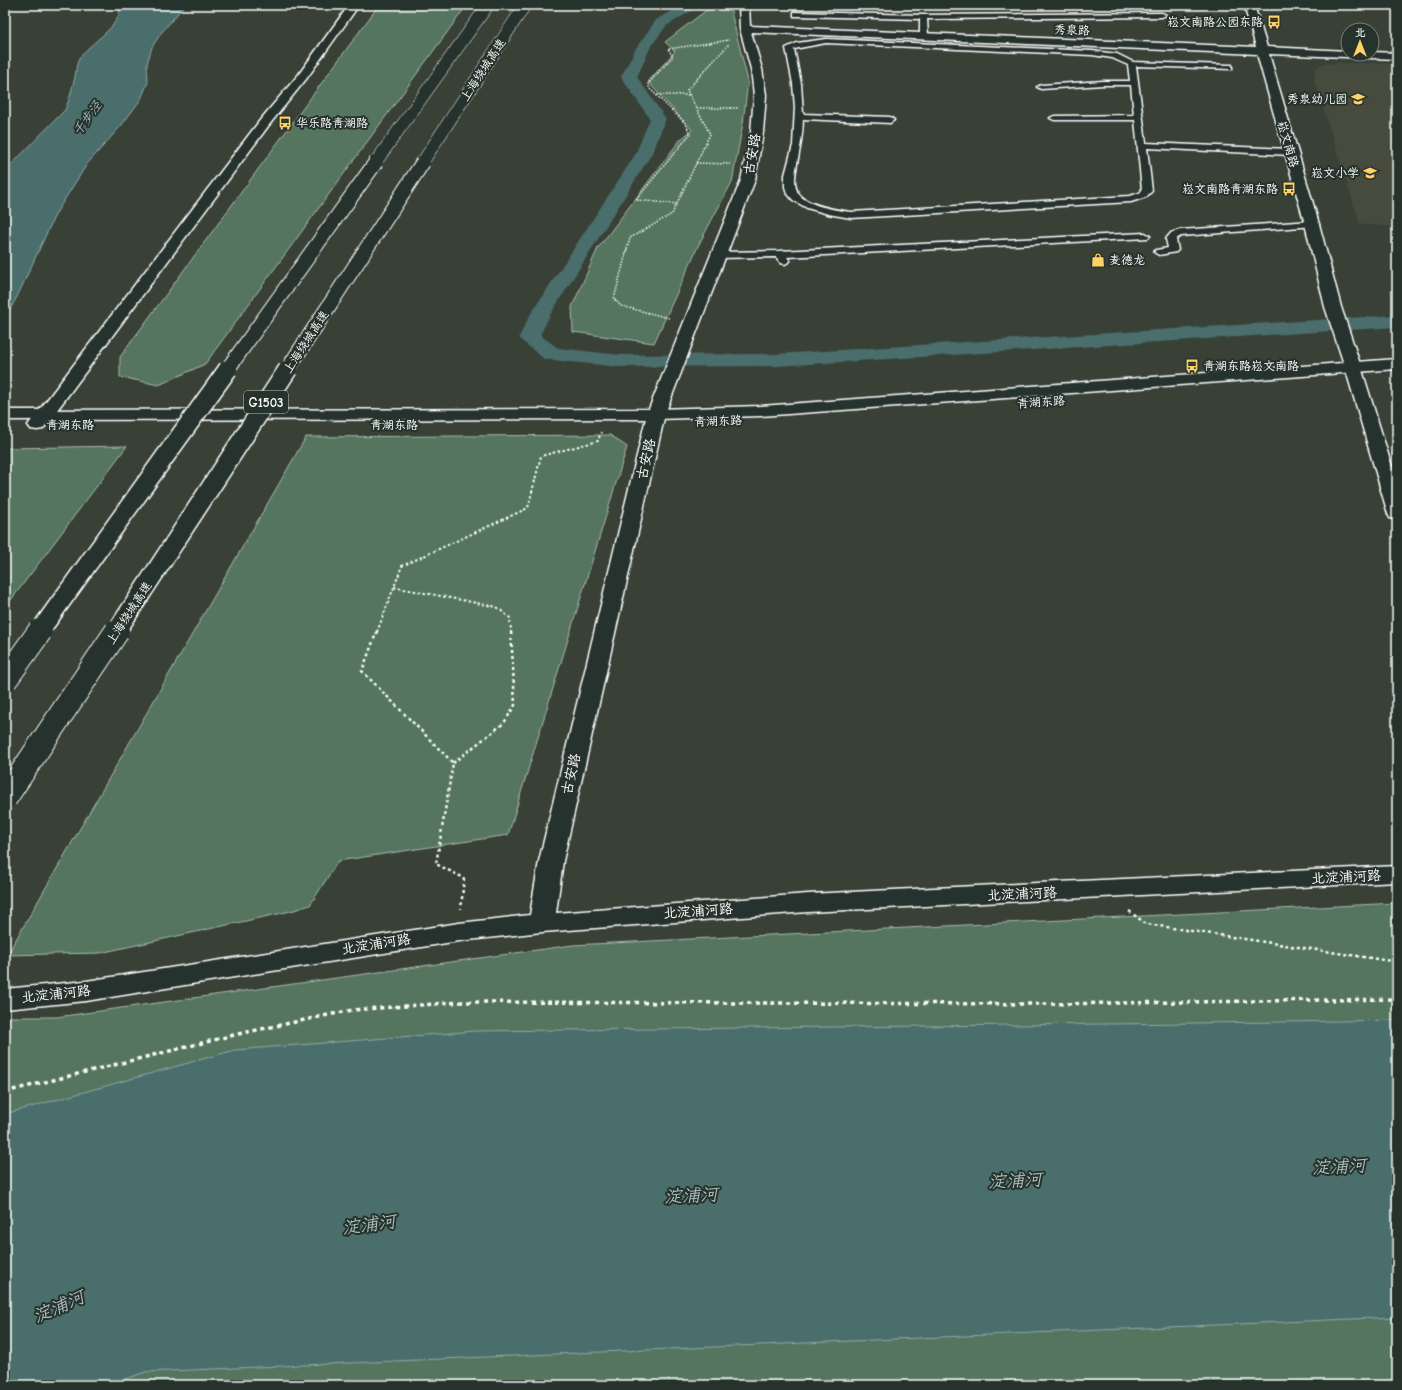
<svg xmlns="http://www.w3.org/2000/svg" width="1402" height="1390" font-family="'Comic Neue','LXGW WenKai TC',sans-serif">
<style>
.built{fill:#464b3e}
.green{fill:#54755f;stroke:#aabaaf}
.water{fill:#4a6e6c;stroke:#92a8a7}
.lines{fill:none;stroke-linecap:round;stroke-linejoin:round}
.canal{fill:#4a6e6c;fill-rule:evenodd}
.service-casing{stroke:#fff;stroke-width:3}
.minor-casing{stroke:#fff;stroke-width:3}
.tertiary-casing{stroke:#fff;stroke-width:3}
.secondary-casing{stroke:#fff;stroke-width:3}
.path-far3{stroke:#fff;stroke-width:1.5;stroke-dasharray:1.5 1.5;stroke-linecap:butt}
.path-far2{stroke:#fff;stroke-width:2;stroke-dasharray:2.5 2.5;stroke-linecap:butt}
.path-far1{stroke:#fff;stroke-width:2.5;stroke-dasharray:3 3;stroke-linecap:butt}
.path{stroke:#fff;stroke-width:3.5;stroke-dasharray:4 4;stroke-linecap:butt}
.service{fill:#26332d;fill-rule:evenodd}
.minor{fill:#26332d;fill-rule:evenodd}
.tertiary{fill:#26332d;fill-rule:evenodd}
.secondary{fill:#26332d;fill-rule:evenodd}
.motorway-bridge-far3-casing{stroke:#fff;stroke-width:13;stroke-linecap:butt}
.motorway-bridge-far2-casing{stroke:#fff;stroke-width:16;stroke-linecap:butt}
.motorway-bridge-far1-casing{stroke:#fff;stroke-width:21;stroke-linecap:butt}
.motorway-bridge-casing{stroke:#fff;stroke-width:26;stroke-linecap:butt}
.motorway-bridge-far3{stroke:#26332d;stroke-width:12}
.motorway-bridge-far2{stroke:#26332d;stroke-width:14}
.motorway-bridge-far1{stroke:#26332d;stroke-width:18}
.motorway-bridge{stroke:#26332d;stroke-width:24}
.labels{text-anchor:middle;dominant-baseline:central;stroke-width:4;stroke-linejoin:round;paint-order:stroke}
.far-poi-label{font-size:12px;fill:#fff;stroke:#26332d;text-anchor:end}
.far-street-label{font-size:12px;fill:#fff;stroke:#26332d}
.far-water-label{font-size:13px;font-style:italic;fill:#aebebd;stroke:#26332d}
.shield{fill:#26332d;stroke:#bec2c0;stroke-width:1}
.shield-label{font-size:13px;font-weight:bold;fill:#fff}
.street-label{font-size:14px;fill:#fff;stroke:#26332d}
.near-water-label{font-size:18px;font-style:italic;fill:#aebebd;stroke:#26332d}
</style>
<rect width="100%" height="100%" fill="#394137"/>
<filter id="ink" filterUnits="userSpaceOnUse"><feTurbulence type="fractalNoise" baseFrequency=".025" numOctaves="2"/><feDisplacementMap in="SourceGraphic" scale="8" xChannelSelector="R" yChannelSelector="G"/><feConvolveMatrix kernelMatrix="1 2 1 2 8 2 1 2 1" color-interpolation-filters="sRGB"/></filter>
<g filter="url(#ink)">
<!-- built -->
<path class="built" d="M1343 63 1397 64V227L1360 224 1314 79 1315 69 1322 64Z"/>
<!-- green -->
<path class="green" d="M379 5H467L205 364 159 385 120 377V357Z
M713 5H732L731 12 748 81 743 123 732 182 699 244 654 343 573 332 572 307 598 248 680 140 692 130 648 82 675 51 665 42Z
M610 435 627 447 508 835 338 861 310 905 291 911 100 953 7 955 306 437Z
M127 446 5 608V448Z
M1397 903V1385H5V1017H57L573 945Z"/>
<!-- water -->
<path class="water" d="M120 5H185L161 33 152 47 147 64 148 82 141 99 121 126 87 164 56 213 17 297 5 318V171L65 110C70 99 72 88 75 77 76 71 76 64 79 59 90 41 122 28 120 5Z
M1397 1020V1317L145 1372 110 1385H5V1114L235 1050 476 1031 1284 1022Z"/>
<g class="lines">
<!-- canal -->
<path class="canal" d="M681 5H698L696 8 666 26 650 48 637 77 666 119 651 155 550 315 540 335 558 348 620 355 777 354 1397 315V327L777 366 620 367 552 360 544 359 522 341 519 337 530 315 635 155 650 119 621 77 636 48 656 20Z"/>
<!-- service casing -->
<g class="service-casing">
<path id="service" d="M794 12 923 15 1162 13 1166 15 1162 17 927 19 928 36 924 38 920 36V19L797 16H794Z
M826 39 1092 51 1117 54 1133 62 1229 65H1232V69L1136 66 1146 143 1291 149 1295 152 1291 155 1147 148 1152 191 1146 197 1131 202 851 218 828 214 807 208 793 200 787 193 785 187V175L793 145 795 107 793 84 786 48 797 43ZM826 43 1092 55 1112 58 1128 65 1130 81H1103L1041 85 1037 87 1041 89 1103 85H1131L1134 115 1054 116 1050 118 1054 120H1135L1142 190 1140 193 1130 196 851 212C767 201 802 179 803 119L890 123 894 120 890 117 803 114 801 84 794 49Z
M1312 221 1317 224 1315 226 1181 236 1176 239 1178 250 1176 252 1159 255 1154 252 1156 250 1168 248 1166 239 1171 233 1180 230Z
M1145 233 1150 236 1148 238 787 257 790 261 785 264 781 263 776 257 718 258 713 255 718 252 779 251Z"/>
</g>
<!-- minor casing -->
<g class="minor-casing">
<path id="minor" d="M739 5H749L750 26 1256 47 1244 5H1254L1267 47 1348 51V54H1372V52L1397 53V59L1269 54 1319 224 1341 307 1361 367 1397 483V520L1390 518 1388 514 1345 367 1325 307 1305 224 1257 54 751 32 762 69 766 95 763 132 755 180 665 414 563 861 556 913 808 894 1397 866V882L808 912 542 932 459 941 86 1001 5 1009V989L86 981 459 923 530 915 539 861 647 414 741 180 751 132 754 95 751 69 740 29Z"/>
</g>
<!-- tertiary casing -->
<g class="tertiary-casing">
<path id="tertiary" d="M349 5H359L307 78 269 125 43 429 37 430 31 429 28 425 31 421 261 119 299 74Z"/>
</g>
<!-- secondary casing -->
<g class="secondary-casing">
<path id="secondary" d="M1397 359V369L761 416 656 419 5 420V410L656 409 761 406Z"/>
</g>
<!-- path-far3 -->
<path class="path-far3" d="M657 95H690
M697 108H738
M696 163 730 164
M677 204 636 200 690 134 686 124 650 89 648 84 673 56 668 49 729 40
M669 318 621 306 614 299 630 238 672 214 710 134 687 90 729 44"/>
<!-- path-far2 -->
<path class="path-far2" d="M394 587 497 607 510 618 511 632
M377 632 402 566 528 508 541 456 598 441 601 432"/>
<!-- path-far1 -->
<path class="path-far1" d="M377 631 362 671 453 763 436 864 464 878 461 909
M453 763 504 723 515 705 511 631
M1129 911 1146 924 1397 962"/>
<!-- path -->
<path class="path" d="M5 1092 238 1034 352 1010 461 1002 1049 1004 1397 999"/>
<!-- service -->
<use href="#service" class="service"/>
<!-- minor -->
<use href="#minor" class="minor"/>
<!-- tertiary -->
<use href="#tertiary" class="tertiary"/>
<!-- secondary -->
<use href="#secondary" class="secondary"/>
<!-- motorway-bridge-far3 casing -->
<g class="motorway-bridge-far3-casing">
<path id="motorway-bridge-far3" d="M375 163 488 5
M422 163 525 5"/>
</g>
<!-- motorway-bridge-far2 casing -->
<g class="motorway-bridge-far2-casing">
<path id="motorway-bridge-far2" d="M227 370 376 162
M287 370 423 162"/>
</g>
<!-- motorway-bridge-far1 casing -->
<g class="motorway-bridge-far1-casing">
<path id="motorway-bridge-far1" d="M39 632 228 369
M116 632 288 369"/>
</g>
<!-- motorway-bridge casing -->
<g class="motorway-bridge-casing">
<path id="motorway-bridge" d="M5 680 40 631
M5 798 117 631"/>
</g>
<!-- motorway-bridge-far3 -->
<use href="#motorway-bridge-far3" class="motorway-bridge-far3"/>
<!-- motorway-bridge-far2 -->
<use href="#motorway-bridge-far2" class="motorway-bridge-far2"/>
<!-- motorway-bridge-far1 -->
<use href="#motorway-bridge-far1" class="motorway-bridge-far1"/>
<!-- motorway-bridge -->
<use href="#motorway-bridge" class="motorway-bridge"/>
</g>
</g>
<!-- icons -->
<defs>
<g id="bus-bare" transform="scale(1.08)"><path d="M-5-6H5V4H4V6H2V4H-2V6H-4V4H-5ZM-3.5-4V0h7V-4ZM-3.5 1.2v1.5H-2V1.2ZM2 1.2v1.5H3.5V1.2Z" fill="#ffd166" stroke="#26332d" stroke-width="2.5" paint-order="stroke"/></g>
<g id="school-bare" transform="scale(1.08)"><path d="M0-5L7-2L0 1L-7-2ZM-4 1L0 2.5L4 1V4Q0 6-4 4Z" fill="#ffd166" stroke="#26332d" stroke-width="2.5" paint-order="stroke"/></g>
<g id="shop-bare" transform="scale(1.08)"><path d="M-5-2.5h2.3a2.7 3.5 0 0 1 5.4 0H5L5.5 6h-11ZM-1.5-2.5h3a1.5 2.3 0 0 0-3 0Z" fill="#ffd166" stroke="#26332d" stroke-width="2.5" paint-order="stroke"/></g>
</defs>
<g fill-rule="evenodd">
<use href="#bus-bare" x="1274" y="22"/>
<use href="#school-bare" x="1358" y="99"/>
<use href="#bus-bare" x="285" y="123"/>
<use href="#school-bare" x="1370" y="173"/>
<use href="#bus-bare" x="1289" y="189"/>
<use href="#shop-bare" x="1098" y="260"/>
<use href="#bus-bare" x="1192" y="366"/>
</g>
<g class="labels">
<!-- far-poi labels -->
<g class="far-poi-label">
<text x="1263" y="22">崧文南路公园东路</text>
<text x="1347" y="99">秀泉幼儿园</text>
<text x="296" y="123" text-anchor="start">华乐路青湖路</text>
<text x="1359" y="173">崧文小学</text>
<text x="1278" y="189">崧文南路青湖东路</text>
<text x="1109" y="260" text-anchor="start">麦德龙</text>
<text x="1203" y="366" text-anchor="start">青湖东路崧文南路</text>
</g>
<!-- far-street labels -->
<g class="far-street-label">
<text transform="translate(1072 30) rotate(2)">秀泉路</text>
<text transform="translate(483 70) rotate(-57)">上海绕城高速</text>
<text transform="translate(1288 144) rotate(74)">崧文南路</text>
<text transform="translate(306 342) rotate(-57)">上海绕城高速</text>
<text transform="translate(1041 402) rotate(-4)">青湖东路</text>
<text transform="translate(718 421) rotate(-2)">青湖东路</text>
<text x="70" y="425">青湖东路</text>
<text x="394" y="425">青湖东路</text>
<text transform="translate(129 613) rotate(-57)">上海绕城高速</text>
</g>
<!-- far-water labels -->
<g class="far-water-label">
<text transform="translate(87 118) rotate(-54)">千步泾</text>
</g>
<!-- shield labels -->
<rect class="shield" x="244" y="391" width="44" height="22" rx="3"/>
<g class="shield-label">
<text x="266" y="402">G1503</text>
</g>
<!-- street labels -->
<g class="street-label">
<text transform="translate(752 154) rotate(-80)">古安路</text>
<text transform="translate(646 459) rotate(-77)">古安路</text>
<text transform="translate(571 774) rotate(-77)">古安路</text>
<text transform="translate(1346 877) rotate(-3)">北淀浦河路</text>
<text transform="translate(1022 894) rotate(-3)">北淀浦河路</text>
<text transform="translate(698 911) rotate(-4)">北淀浦河路</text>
<text transform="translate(376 944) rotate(-9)">北淀浦河路</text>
<text transform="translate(56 994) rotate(-6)">北淀浦河路</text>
</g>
<!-- near-water labels -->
<g class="near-water-label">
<text transform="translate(1339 1167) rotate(-3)">淀浦河</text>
<text transform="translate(1015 1181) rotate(-3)">淀浦河</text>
<text transform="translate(691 1196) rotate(-3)">淀浦河</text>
<text transform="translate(369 1225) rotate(-8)">淀浦河</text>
<text transform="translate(59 1307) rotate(-24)">淀浦河</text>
</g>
</g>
<!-- margin -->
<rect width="1402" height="1390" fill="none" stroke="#26332d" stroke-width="20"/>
<rect x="10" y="10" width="1382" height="1370" fill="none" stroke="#fff" stroke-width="1.5" filter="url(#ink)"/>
<!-- north arrow -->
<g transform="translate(1360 42)"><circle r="19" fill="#26332d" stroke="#7d8581"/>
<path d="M0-3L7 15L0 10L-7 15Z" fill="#ffd166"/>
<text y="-6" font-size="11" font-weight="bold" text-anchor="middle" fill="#ffffff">北</text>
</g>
</svg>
